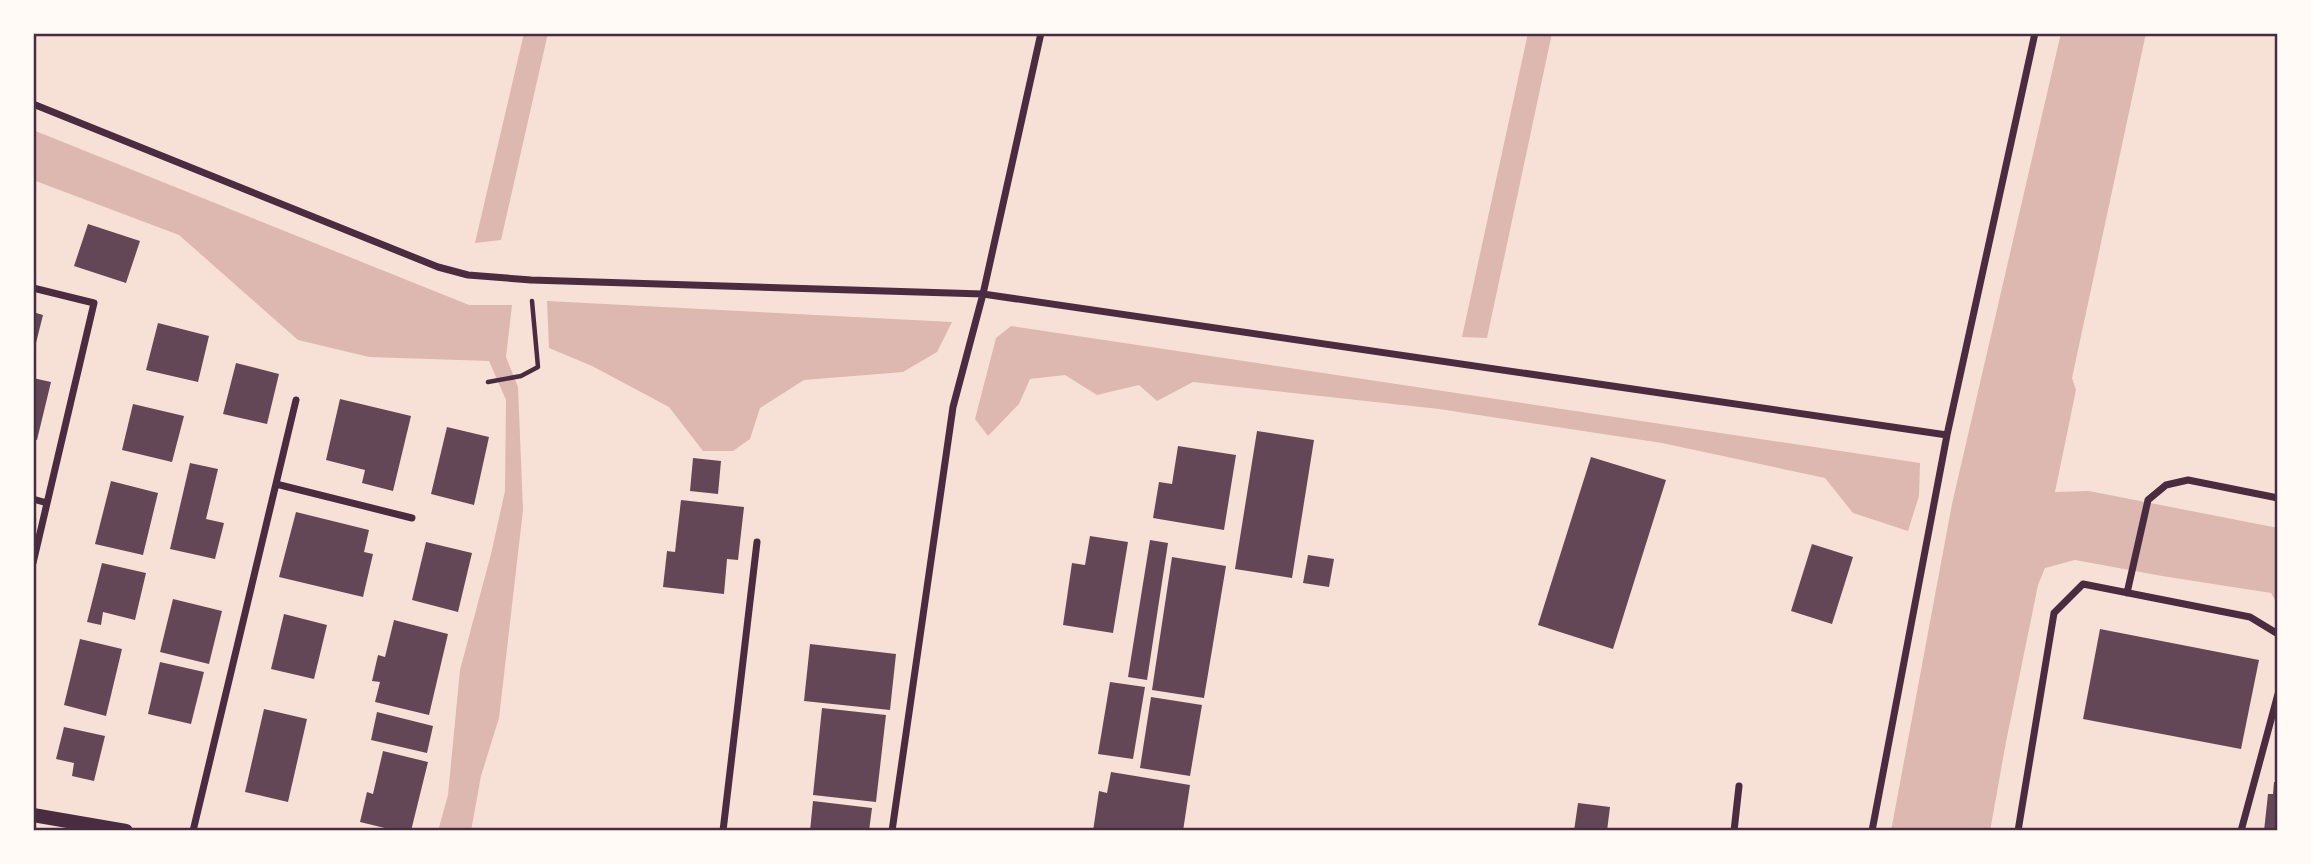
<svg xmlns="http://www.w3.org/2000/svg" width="2311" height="864" font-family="Ubuntu,sans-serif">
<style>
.water{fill:#dcb8b0}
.building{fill:#644757}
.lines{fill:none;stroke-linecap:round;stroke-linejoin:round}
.path{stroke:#4a2c40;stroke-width:4.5}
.minor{stroke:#4a2c40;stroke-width:7}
.secondary{stroke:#4a2c40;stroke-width:14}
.neatline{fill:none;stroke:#4a2c40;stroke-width:2.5}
</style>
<rect width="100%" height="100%" fill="#f7e1d7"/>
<!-- water -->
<path class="water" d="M524 33H548L501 240 475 243Z
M1528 33H1552L1487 338 1462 337Z
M2061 33H2146L2072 378 2076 390 2055 492 2089 491 2278 528V605L2271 593 2162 576 2075 560 2045 568 2038 585 2006 742 1990 831H1891L1952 504Z
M33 130 469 305H512L506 357 518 387 523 510 499 718 481 776 471 831H438L448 795 460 670 491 554 505 491 506 400 489 361 369 357 298 340 179 235 33 180Z
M547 301 952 322 937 352 903 372 804 380 760 408 750 439 733 451H703L669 407 592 366 549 348Z
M1011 326 1920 463 1919 496 1908 531 1853 513 1825 478 1662 443 1439 409 1193 382 1157 401 1139 385 1097 395 1065 375 1030 379 1019 404 988 436 975 419 996 338Z"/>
<!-- building -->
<path class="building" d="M88 224 140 241 126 283 74 266Z
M33 312 43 315 34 351H33Z
M158 323 209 336 198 382 146 370Z
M236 363 279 374 267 424 223 414Z
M33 378 51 382 37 440 33 439Z
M340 399 411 416 393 491 362 483 365 470 326 460Z
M133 404 184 416 172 462 122 450Z
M447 427 489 437 474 505 431 494Z
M1257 431 1314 440 1292 578 1235 569Z
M1178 446 1236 455 1224 530 1153 518 1159 482 1172 484Z
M1591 457 1666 480 1613 649 1538 625Z
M693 458 721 461 718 494 690 491Z
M190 463 218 469 206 519 224 523 215 559 170 549Z
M111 481 158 493 143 555 95 544Z
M681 500 744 507 738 560 727 559 724 594 663 587 667 551 675 552Z
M296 512 369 530 364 552 373 554 363 597 279 577Z
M1090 536 1128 542 1113 633 1063 625 1072 563 1085 565Z
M1150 540 1168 543 1147 680 1128 677Z
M426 542 472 553 458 612 412 600Z
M1812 544 1853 557 1832 624 1791 611Z
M1308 555 1334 559 1329 587 1303 583Z
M1172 557 1226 566 1204 698 1152 690Z
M102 563 146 573 135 620 103 612 101 625 87 622Z
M173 599 222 611 209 664 160 652Z
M284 614 327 625 314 679 271 669Z
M394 620 448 634 429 715 375 702 380 682 372 681 378 655 385 657Z
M2100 629 2259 660 2241 749 2083 719Z
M80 639 122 649 106 716 64 705Z
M810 644 896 654 890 710 804 701Z
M160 662 204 672 191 724 148 714Z
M1110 682 1145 687 1133 759 1098 754Z
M1151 697 1202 705 1190 776 1140 768Z
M822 708 886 715 876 802 813 795Z
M264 709 307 719 288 802 245 792Z
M377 712 433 726 427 753 371 740Z
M64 727 105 736 94 781 72 776 74 763 56 759Z
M383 751 428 762 411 831H397L360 822 367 792 373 794Z
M1111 772 1190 785 1183 831H1093L1099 791 1107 793Z
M2274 782H2278V831H2264L2268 794H2273Z
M813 801 872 808 869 831H810Z
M1578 803 1610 807 1607 831H1574Z"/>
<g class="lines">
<!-- path -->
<path class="path" d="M488 382 521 376 538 367 532 301"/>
<!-- minor -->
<path class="minor" d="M33 104 438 267 468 275 531 280 983 294 1947 435
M33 288 94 303 33 563
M276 484 412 518
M33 499 47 503
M2127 593 2148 500 2166 485 2188 480 2278 498
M193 831 296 400
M723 831 757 542
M892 831 953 407 983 294 1041 33
M1734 831 1739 786
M1872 831 1947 435 2035 33
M2018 831 2054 613 2083 584 2250 617 2278 634
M2241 831 2278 694"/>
<!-- secondary -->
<path class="secondary" d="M33 815 126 831"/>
</g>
<!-- border -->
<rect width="2311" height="864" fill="none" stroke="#fffaf5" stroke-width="70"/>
<rect x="35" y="35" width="2241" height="794" class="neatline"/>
</svg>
